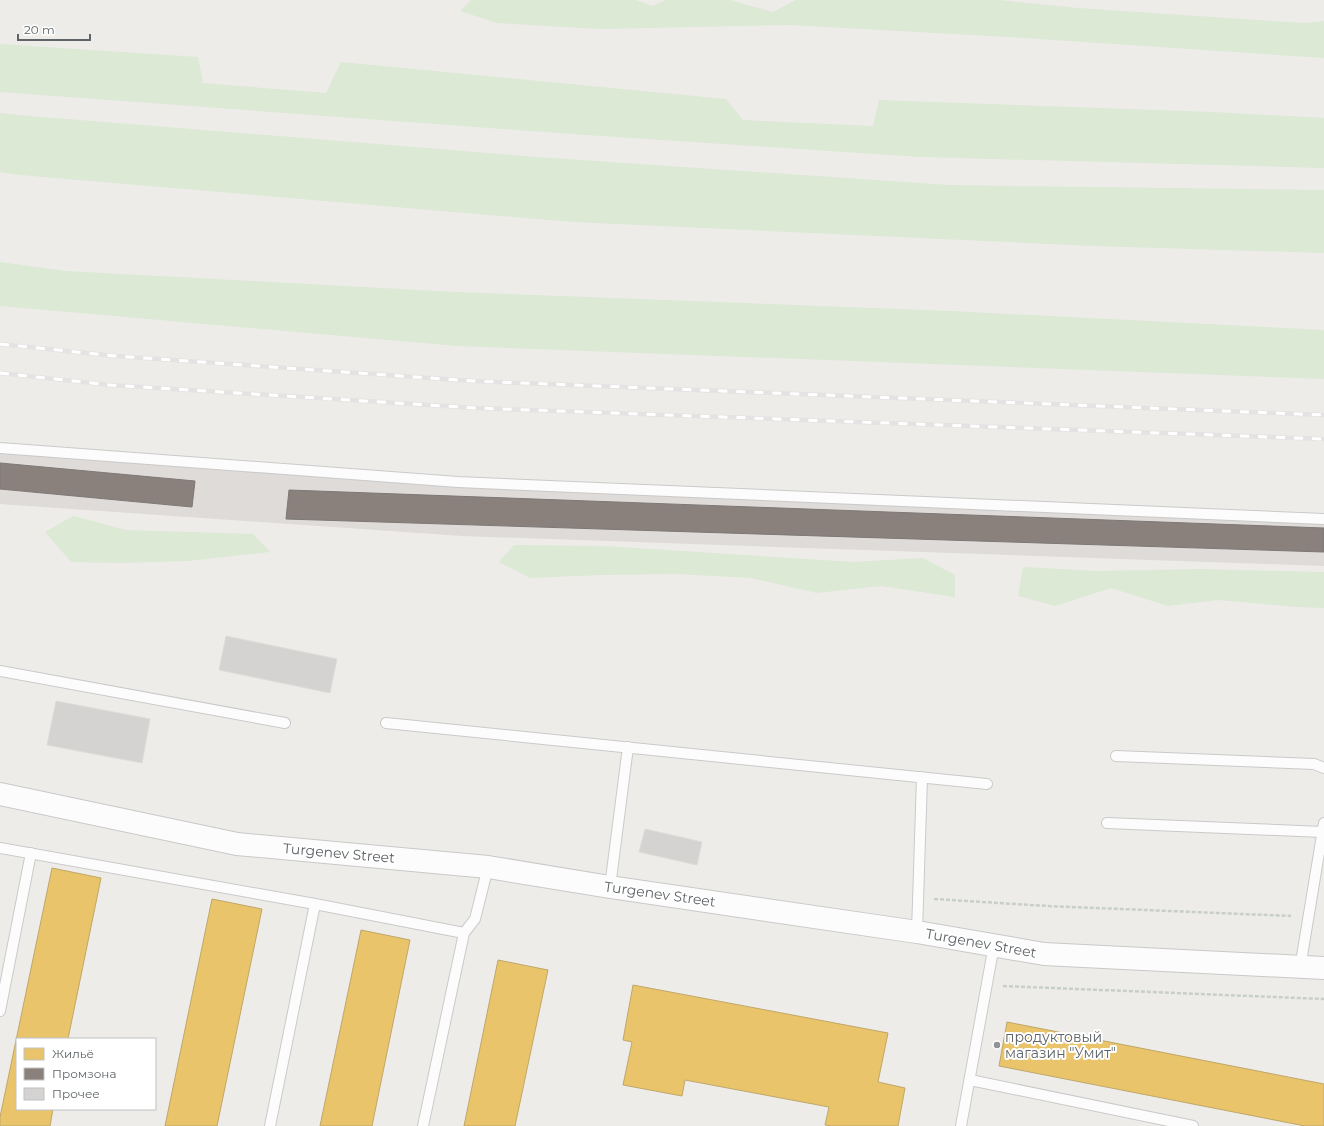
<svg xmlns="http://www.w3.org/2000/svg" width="1324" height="1126" font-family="Montserrat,sans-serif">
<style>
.industrial{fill:#dedbd9}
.green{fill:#dbe9d5}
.homes{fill:#e9c46a;stroke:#bfa769}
.industry{fill:#8a817c;stroke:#7d7876}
.building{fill:#d4d3d2;stroke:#dedbd8}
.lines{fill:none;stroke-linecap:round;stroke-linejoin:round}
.lane-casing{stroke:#cacaca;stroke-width:12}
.secondary-casing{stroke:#c8c9c8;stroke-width:24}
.path{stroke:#c8ceca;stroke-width:2.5;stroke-dasharray:4 2;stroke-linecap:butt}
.lane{stroke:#fcfcfc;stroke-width:10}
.secondary{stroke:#fcfcfc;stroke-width:22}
.rail-casing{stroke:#e3e3e2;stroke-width:4.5}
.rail{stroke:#fff;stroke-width:3;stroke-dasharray:9;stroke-linecap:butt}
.poi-dot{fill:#909494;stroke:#fff;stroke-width:1.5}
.labels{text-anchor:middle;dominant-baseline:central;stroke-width:4;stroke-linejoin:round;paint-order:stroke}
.street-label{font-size:14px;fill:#5e6467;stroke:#fff}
.poi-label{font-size:14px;fill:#5e6467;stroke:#fff;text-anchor:start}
</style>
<rect width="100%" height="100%" fill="#eeece9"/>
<!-- industrial -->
<path class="industrial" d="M0 448 458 482 1324 519V566L462 536 0 504Z"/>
<!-- green -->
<path class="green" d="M471 0H636L652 6 666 0H730L773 12 796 0H999L1078 8 1304 23 1324 21V58L1009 37 789 25 601 29 497 23 460 11Z
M0 44 198 57 203 83 326 93 341 62 726 99 743 120 873 126 879 100 1213 112 1324 118V168L920 157 572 134 0 92Z
M0 113 30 116 537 157 949 185 1324 190V253L1094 246 573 222 20 175 0 172Z
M0 262 66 271 456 292 951 311 1324 330V379L457 346 0 306Z
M73 516 126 530 253 534 270 552 188 561 120 563 71 562 45 532Z
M514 545 605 546 853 562 923 558 955 575V597L881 586 817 593 751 578 676 574 601 575 530 578 499 562Z
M1023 567 1096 571 1199 569 1324 572V608L1296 607 1218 600 1168 606 1111 588 1055 606 1018 596Z"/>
<!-- homes -->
<path class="homes" d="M52 868 101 878 68 1039H17V1109H53L50 1126H0V1117Z
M212 899 262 909 217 1126H165Z
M361 930 410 940 372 1126H320Z
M498 960 548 970 515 1126H464Z
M633 985 888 1033 878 1082 905 1088 898 1126H833L825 1125 829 1107 685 1080 682 1096 623 1085 632 1042 623 1040Z
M1007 1022 1324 1084V1126H1305L999 1066Z"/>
<!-- industry -->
<path class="industry" d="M0 463 195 481 192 507 0 489Z
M289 490 1324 528V552L286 519Z"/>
<!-- building -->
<path class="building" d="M226 636 337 659 330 693 219 670Z
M56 701 150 719 142 763 47 745Z
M645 829 702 842 697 865 639 852Z"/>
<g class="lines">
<!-- lane casing -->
<g class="lane-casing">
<path id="lane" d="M0 448 458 482 1324 519
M0 671 285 723
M386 723 987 784
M1116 756 1314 764 1324 768
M1107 823 1323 832
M0 848 315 904 464 933 475 919 488 867
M610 887 628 747
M917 932 922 777
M1300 968 1324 823
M0 1011 31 853
M970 1080 1193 1126
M270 1126 315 904
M423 1126 464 933
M961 1126 994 945"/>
</g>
<!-- secondary casing -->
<g class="secondary-casing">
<path id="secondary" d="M0 794 237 844 488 867 610 887 917 932 1044 954 1324 968"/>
</g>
<!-- path -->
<path class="path" d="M934 899 1048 906 1291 916
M1003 986 1324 999"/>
<!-- lane -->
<use href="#lane" class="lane"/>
<!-- secondary -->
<use href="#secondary" class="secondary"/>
<!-- rail casing -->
<g class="rail-casing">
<path id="rail" d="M0 344 115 356 473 381 1324 415
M0 373 110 385 476 408 1324 439"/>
</g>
<!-- rail -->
<use href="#rail" class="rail"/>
</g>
<!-- markers -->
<circle class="poi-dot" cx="997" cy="1045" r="4"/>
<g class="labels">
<!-- street labels -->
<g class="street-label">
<text transform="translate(339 853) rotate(5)">Turgenev Street</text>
<text transform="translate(660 894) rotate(8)">Turgenev Street</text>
<text transform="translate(981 943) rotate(10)">Turgenev Street</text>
</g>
<!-- poi labels -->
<g class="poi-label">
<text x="1005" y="1037">продуктовый<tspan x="1005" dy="16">магазин "Умит"</tspan></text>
</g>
</g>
<!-- legend -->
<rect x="16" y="1038" width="140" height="72" fill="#ffffff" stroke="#bfc1c2"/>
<rect x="24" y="1048" width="20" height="12" fill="#e9c46a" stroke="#bfc1c2"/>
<text x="52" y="1058" font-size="12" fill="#5e6467">Жильё</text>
<rect x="24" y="1068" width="20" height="12" fill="#8a817c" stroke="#bfc1c2"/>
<text x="52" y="1078" font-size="12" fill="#5e6467">Промзона</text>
<rect x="24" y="1088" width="20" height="12" fill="#d4d3d2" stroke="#bfc1c2"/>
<text x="52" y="1098" font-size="12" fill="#5e6467">Прочее</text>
<!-- scale -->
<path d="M18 34v6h72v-6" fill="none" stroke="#5e6467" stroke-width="2"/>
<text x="24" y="34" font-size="12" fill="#5e6467" stroke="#ffffff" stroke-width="3" paint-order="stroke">20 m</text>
</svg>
